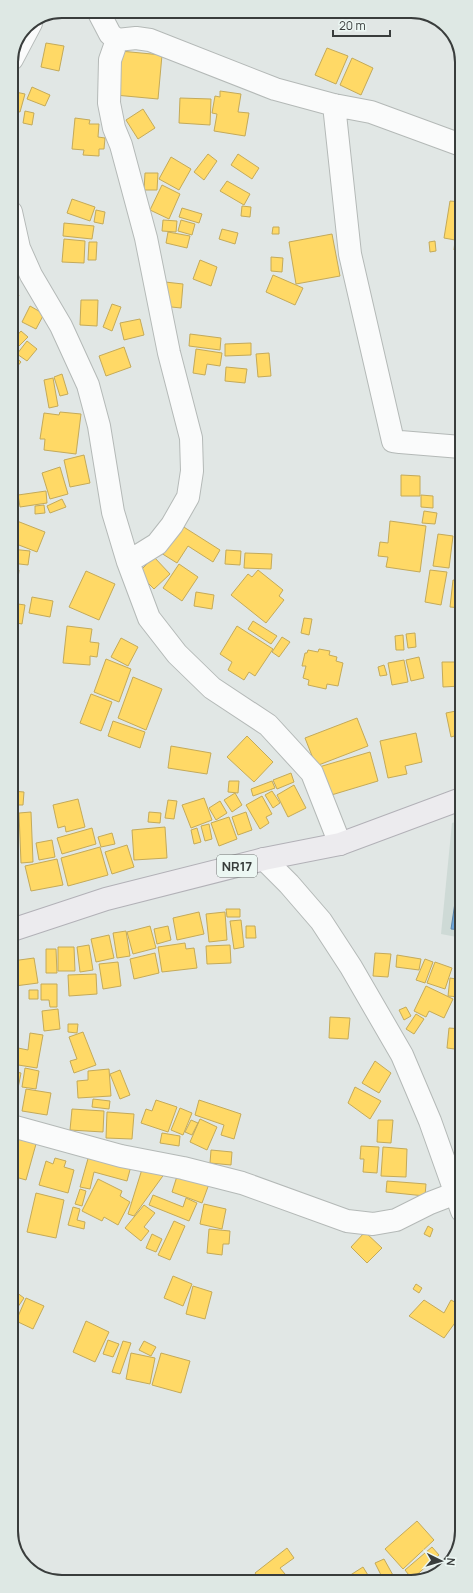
<svg xmlns="http://www.w3.org/2000/svg" width="473" height="1593" font-family="Manrope,sans-serif">
<style>
.built{fill:#cedad6}
.homes{fill:#ffd966;stroke:#c4aa59}
.schools{fill:#6fa8dc;stroke:#5f88ac}
.lines{fill:none;stroke-linecap:round;stroke-linejoin:round}
.minor-casing{stroke:#b4b9b7;stroke-width:24}
.major-casing{stroke:#b2b1b7;stroke-width:24}
.minor{stroke:#fafbfb;stroke-width:22}
.major{stroke:#ecebee;stroke-width:22}
.labels{text-anchor:middle;dominant-baseline:central;stroke-width:4;stroke-linejoin:round;paint-order:stroke}
.shield{fill:#ecf7f3;stroke:#6f7573;stroke-width:1}
.shield-label{font-size:13px;font-weight:bold;fill:#393d3c}
.rim{fill:none;stroke:#393d3c;stroke-width:2}
</style>
<rect width="100%" height="100%" fill="#e1e7e5"/>
<!-- built -->
<path class="built" d="M462 820V938L441 934 452 823Z"/>
<!-- homes -->
<path class="homes" d="M164 11H174L172 15Z
M46 43 64 46 59 71 41 67Z
M327 48 348 56 336 84 315 75Z
M120 51 162 55 158 99 115 95Z
M352 58 373 68 361 95 340 85Z
M32 87 50 95 45 106 27 99Z
M11 91 25 94 20 112 11 110Z
M220 91 241 94 238 112 249 113 245 136 214 131 217 114 212 113 215 96 220 97Z
M180 98 211 99 210 125 179 123Z
M143 109 155 128 138 139 126 120Z
M25 111 34 113 32 125 23 123Z
M75 118 90 120 89 124H99L98 137 105 138 104 149H99V156L83 155 84 150 72 149Z
M208 154 217 161 204 180 194 172Z
M238 154 259 168 252 179 231 165Z
M171 157 191 169 179 190 159 179Z
M145 173H158L157 190H144Z
M227 181 250 194 244 205 220 191Z
M162 185 180 194 169 219 150 210Z
M72 199 95 207 90 221 67 213Z
M450 201 461 202V251L454 250 455 240 444 238Z
M242 206 251 207 250 217 241 216Z
M182 208 202 214 199 223 179 217Z
M96 210 105 212 103 224 94 222Z
M163 220 177 221 176 232 162 231Z
M181 220 195 224 192 235 178 231Z
M64 223 94 226 92 239 63 236Z
M273 227H279V234H272Z
M222 229 238 233 235 244 219 239Z
M168 232 190 236 187 248 166 243Z
M332 234 340 276 296 284 289 242Z
M64 239 85 241 84 263 62 262Z
M435 241 436 251 430 252 429 242Z
M89 242H97L96 260H88Z
M271 257 283 258 282 272 271 271Z
M200 260 217 267 211 286 193 279Z
M273 275 303 288 295 305 266 292Z
M165 282 183 284 181 308 162 306Z
M11 291 19 295 11 312Z
M81 300H98L97 326 80 325Z
M112 304 121 307 112 331 103 327Z
M30 306 44 314 36 329 22 322Z
M140 319 144 335 124 340 120 323Z
M21 331 28 337 19 346 13 340Z
M190 334 221 338 220 350 189 346Z
M27 341 37 349 27 361 17 354Z
M251 343V355L225 356V344Z
M124 347 131 367 106 376 99 356Z
M196 349 222 353 220 366 207 364 205 375 193 373Z
M269 353 271 376 258 377 256 354Z
M12 354 21 362 16 368 11 364Z
M226 367 247 369 245 383 225 381Z
M62 374 68 394 60 396 54 377Z
M53 378 58 406 49 408 44 380Z
M60 412 81 414 76 454 44 450 45 439H40L44 413 59 415Z
M84 455 90 483 70 487 64 460Z
M11 461 15 462 11 473Z
M60 467 68 494 50 499 42 473Z
M401 475 420 476V496H401Z
M460 487H461V515H460Z
M46 491 47 503 20 507 18 495Z
M421 495 433 496V508L421 507Z
M62 499 66 507 50 513 47 506Z
M44 505 45 513 35 514V506Z
M424 511 437 513 435 524 422 523Z
M17 521 45 532 37 552 11 542V536Z
M390 521 426 526 420 572 386 567 388 557 378 556 380 542 388 543Z
M179 524 220 550 213 562 188 546 177 563 161 553Z
M438 534 453 536 449 568 433 566Z
M460 542H461V562L456 561Z
M11 549 30 551 28 565 11 563Z
M226 550 241 551 240 565 225 564Z
M245 553 272 554 271 569 244 568Z
M154 557 170 574 154 589 138 573Z
M179 564 198 577 182 601 163 588Z
M11 569 19 570 17 588 11 587Z
M258 570 283 590 279 596 284 600 266 623 231 595 248 574 252 577Z
M430 570 447 572 441 605 425 602Z
M86 571 115 584 99 620 69 607Z
M453 580 461 581V608L450 607Z
M196 592 214 595 212 609 194 606Z
M32 597 53 601 50 617 29 613Z
M11 603 25 605 22 624 11 622Z
M304 618 312 619 309 635 301 633Z
M253 621 277 636 271 644 248 629Z
M67 626 92 629 90 642 99 643 97 657 90 656V665L63 663Z
M237 626 273 649 255 676 249 672 244 680 228 670 232 662 220 654Z
M11 629 15 630 11 646Z
M415 633 416 647 408 648 406 634Z
M403 635 404 650H396L395 636Z
M282 637 290 642 279 657 272 652Z
M121 638 138 647 128 666 111 657Z
M319 649 330 651 329 655 337 657 336 661 343 663 338 686 327 684 326 689 308 685 309 680 303 678 306 666H302L305 653H307L308 650 318 652Z
M419 657 424 678 411 681 406 660Z
M106 659 131 669 119 702 94 692Z
M404 660 408 682 392 685 388 663Z
M442 662H461V686L443 687Z
M384 665 387 675 380 676 378 667Z
M133 677 162 689 146 730 118 718Z
M91 694 112 702 101 731 80 723Z
M461 710V734L451 737 446 713Z
M357 718 368 746 316 766 305 738Z
M113 721 145 732 140 748 108 736Z
M416 733 422 762 405 766 407 774 388 778 380 741Z
M247 736 273 762 254 782 227 757Z
M171 746 211 753 207 774 168 768Z
M370 752 378 781 328 796 319 767Z
M291 773 294 782 277 789 273 780Z
M229 781H239L238 793 228 792Z
M272 781 275 788 253 796 251 789Z
M294 785 306 808 288 817 277 795Z
M12 791 24 792 23 805H17L16 814H12Z
M272 791 280 803 273 808 265 795Z
M235 793 242 805 232 812 224 800Z
M262 796 272 814 266 817 269 823 260 829 246 805Z
M204 798 212 820 191 828 182 805Z
M78 799 85 827 66 832 65 826 58 828 53 805Z
M168 800 177 801 174 819 165 818Z
M220 801 227 813 216 820 209 808Z
M31 812 33 862 21 863 19 813Z
M149 812 161 813 160 823 148 822Z
M246 812 252 830 238 835 232 817Z
M229 817 237 839 219 846 211 823Z
M209 824 212 839 205 841 201 826Z
M165 827 167 858 134 860 132 830Z
M92 828 96 844 62 854 57 838Z
M197 828 201 842 194 844 191 830Z
M112 833 115 844 101 847 98 837Z
M52 840 55 857 39 860 36 843Z
M127 845 134 867 112 874 105 852Z
M100 847 108 875 68 886 61 858Z
M57 859 63 885 31 891 25 866Z
M226 909H240V917H227Z
M199 912 204 934 177 940 173 918Z
M225 912 227 940 209 942 206 914Z
M241 920 244 947 234 949 230 921Z
M150 926 156 948 133 954 127 932Z
M168 926 171 940 157 944 154 929Z
M246 926H255L256 938H246Z
M126 931 130 956 117 958 113 933Z
M109 935 114 958 96 962 91 939Z
M185 943 186 949 194 948 197 968 162 972 158 947Z
M89 945 93 970 80 972 77 947Z
M230 945 231 963 207 964 206 946Z
M58 947H74L75 971H58Z
M46 949H56L57 973H46Z
M155 953 159 973 134 979 130 959Z
M375 953 391 954 388 977 373 976Z
M397 955 421 959 419 970 396 967Z
M34 958 38 983 15 986 12 961Z
M425 959 433 962 425 983 416 980Z
M118 962 121 986 103 989 99 964Z
M435 962 452 968 445 989 427 983Z
M96 974 97 994 69 996 68 975Z
M450 978 462 980 460 997 448 996Z
M41 984H57V1007H50L49 1000H41Z
M426 986 453 999 444 1018 429 1011 426 1017 414 1011Z
M29 990H38V999H29Z
M406 1007 411 1016 404 1020 399 1010Z
M58 1009 60 1029 44 1031 42 1011Z
M416 1014 424 1019 414 1034 406 1029Z
M330 1017 350 1018 348 1039 329 1038Z
M68 1024H78L77 1033 68 1032Z
M449 1028 462 1029V1050L447 1048Z
M83 1032 96 1065 74 1073 70 1061 77 1059 69 1037Z
M30 1033 43 1035 37 1068 12 1064 13 1047 28 1050Z
M375 1061 391 1073 379 1093 362 1083Z
M25 1068 39 1071 36 1089 22 1087Z
M109 1069 111 1096 78 1098 77 1081 88 1080V1071Z
M120 1070 130 1095 120 1099 110 1074Z
M12 1071 21 1073 14 1109H12Z
M355 1087 381 1101 370 1119 348 1103Z
M26 1089 51 1093 47 1115 22 1111Z
M93 1099 110 1101 109 1109 92 1107Z
M156 1100 177 1107 168 1132 141 1123 146 1109 152 1111Z
M199 1100 241 1114 234 1139 221 1135 224 1125 195 1115Z
M460 1107H462V1128H460Z
M180 1108 192 1113 183 1135 171 1130Z
M72 1109 104 1111 103 1132 70 1130Z
M107 1112 134 1114 132 1139 106 1138Z
M200 1119 217 1127 207 1150 190 1142Z
M191 1120 198 1123 192 1135 185 1132Z
M378 1120H393L391 1143 377 1142Z
M162 1133 180 1136 179 1146 160 1143Z
M12 1137 36 1144 26 1180 12 1176Z
M361 1146 379 1147 377 1173 363 1172 364 1159H360Z
M383 1147 407 1149 406 1177 381 1176Z
M211 1150 232 1152 231 1165 210 1163Z
M89 1155 131 1166 127 1181 94 1172 90 1189 80 1187Z
M55 1158 66 1161 64 1167 74 1170 68 1193 39 1185 46 1161 53 1164Z
M143 1166 165 1173 134 1216 128 1214Z
M178 1173 209 1184 202 1203 172 1192Z
M98 1179 122 1191 120 1196 130 1202 118 1225 104 1217 102 1221 82 1211Z
M387 1181 426 1184 425 1196 386 1192Z
M80 1189 86 1191 82 1206 75 1204Z
M36 1193 64 1200 56 1238 27 1232Z
M153 1195 183 1207 186 1198 197 1203 189 1221 149 1205Z
M204 1204 226 1209 222 1229 200 1224Z
M144 1205 155 1213 144 1227 149 1231 141 1241 125 1228Z
M73 1207 80 1209 77 1220 85 1222 84 1229 68 1225Z
M174 1221 185 1226 170 1260 158 1255Z
M428 1226 433 1229 430 1237 424 1234Z
M209 1229 230 1231 229 1244H223L222 1255 207 1253Z
M365 1232 382 1248 367 1263 351 1247Z
M152 1234 162 1239 156 1252 146 1248Z
M173 1276 192 1284 183 1306 164 1298Z
M416 1284 422 1288 419 1293 413 1289Z
M193 1286 212 1292 205 1319 186 1314Z
M12 1289 24 1298 13 1314 12 1313Z
M26 1298 44 1306 33 1329 16 1321Z
M424 1300 444 1313 451 1300 462 1306V1313L444 1338 409 1316Z
M86 1321 109 1332 95 1362 73 1352Z
M108 1340 119 1344 113 1357 103 1354Z
M123 1341 131 1343 120 1374 112 1372Z
M144 1341 156 1347 151 1356 139 1350Z
M131 1353 155 1358 150 1384 126 1379Z
M161 1353 190 1361 181 1393 152 1385Z
M417 1521 434 1540 403 1569 385 1549Z
M432 1547 439 1555 412 1579 405 1570Z
M287 1548 294 1558 280 1568 290 1580 288 1581H261L255 1573Z
M384 1559 394 1577 386 1581H384L375 1563Z
M363 1567 371 1580 341 1581Z"/>
<!-- schools -->
<path class="schools" d="M456 896H462V930L451 929Z"/>
<g class="lines">
<!-- minor casing -->
<g class="minor-casing">
<path id="minor" d="M98 11 110 34 117 40 136 38 150 40 275 89 334 105 371 112 461 145
M117 40 110 60 109 103 114 128 121 145 146 238 169 353 191 438 192 471 188 497 172 525 157 544 128 562
M12 59 31 23
M334 105 350 254 393 441 400 442 461 447
M11 212 19 248 31 275 61 326 88 385 99 426 113 512 128 562 149 618 177 654 212 688 268 725 312 773 340 844
M264 859 289 884 321 921 351 967 402 1055 430 1121 462 1211
M12 1126 121 1156 183 1168 242 1183 347 1221 373 1224 396 1220 430 1203 456 1193"/>
</g>
<!-- major casing -->
<g class="major-casing">
<path id="major" d="M12 930 106 899 264 859 340 844 461 799"/>
</g>
<!-- minor -->
<use href="#minor" class="minor"/>
<!-- major -->
<use href="#major" class="major"/>
</g>
<g class="labels">
<!-- shield labels -->
<rect class="shield" x="217" y="855" width="40" height="22" rx="3"/>
<g class="shield-label">
<text x="237" y="866">NR17</text>
</g>
</g>
<!-- crop -->
<path d="M0 0H473V1593H0ZM62 18H411A44 44 0 0 1 455 62V1531A44 44 0 0 1 411 1575H62A44 44 0 0 1 18 1531V62A44 44 0 0 1 62 18Z" fill="#dee8e4" fill-rule="evenodd"/>
<path class="rim" d="M62 18H411A44 44 0 0 1 455 62V1531A44 44 0 0 1 411 1575H62A44 44 0 0 1 18 1531V62A44 44 0 0 1 62 18Z"/>
<!-- north arrow -->
<g transform="translate(441 1561) rotate(95)" stroke="#ecf7f3" stroke-width="3" paint-order="stroke">
<path d="M0-3L7 15L0 10L-7 15Z" fill="#393d3c"/>
<text y="-6" font-size="11" font-weight="bold" text-anchor="middle" fill="#393d3c">N</text>
</g>
<!-- scale -->
<path d="M333 30v6h57v-6" fill="none" stroke="#393d3c" stroke-width="2"/>
<text x="339" y="30" font-size="12" fill="#393d3c" stroke="#ecf7f3" stroke-width="3" paint-order="stroke">20 m</text>
</svg>
